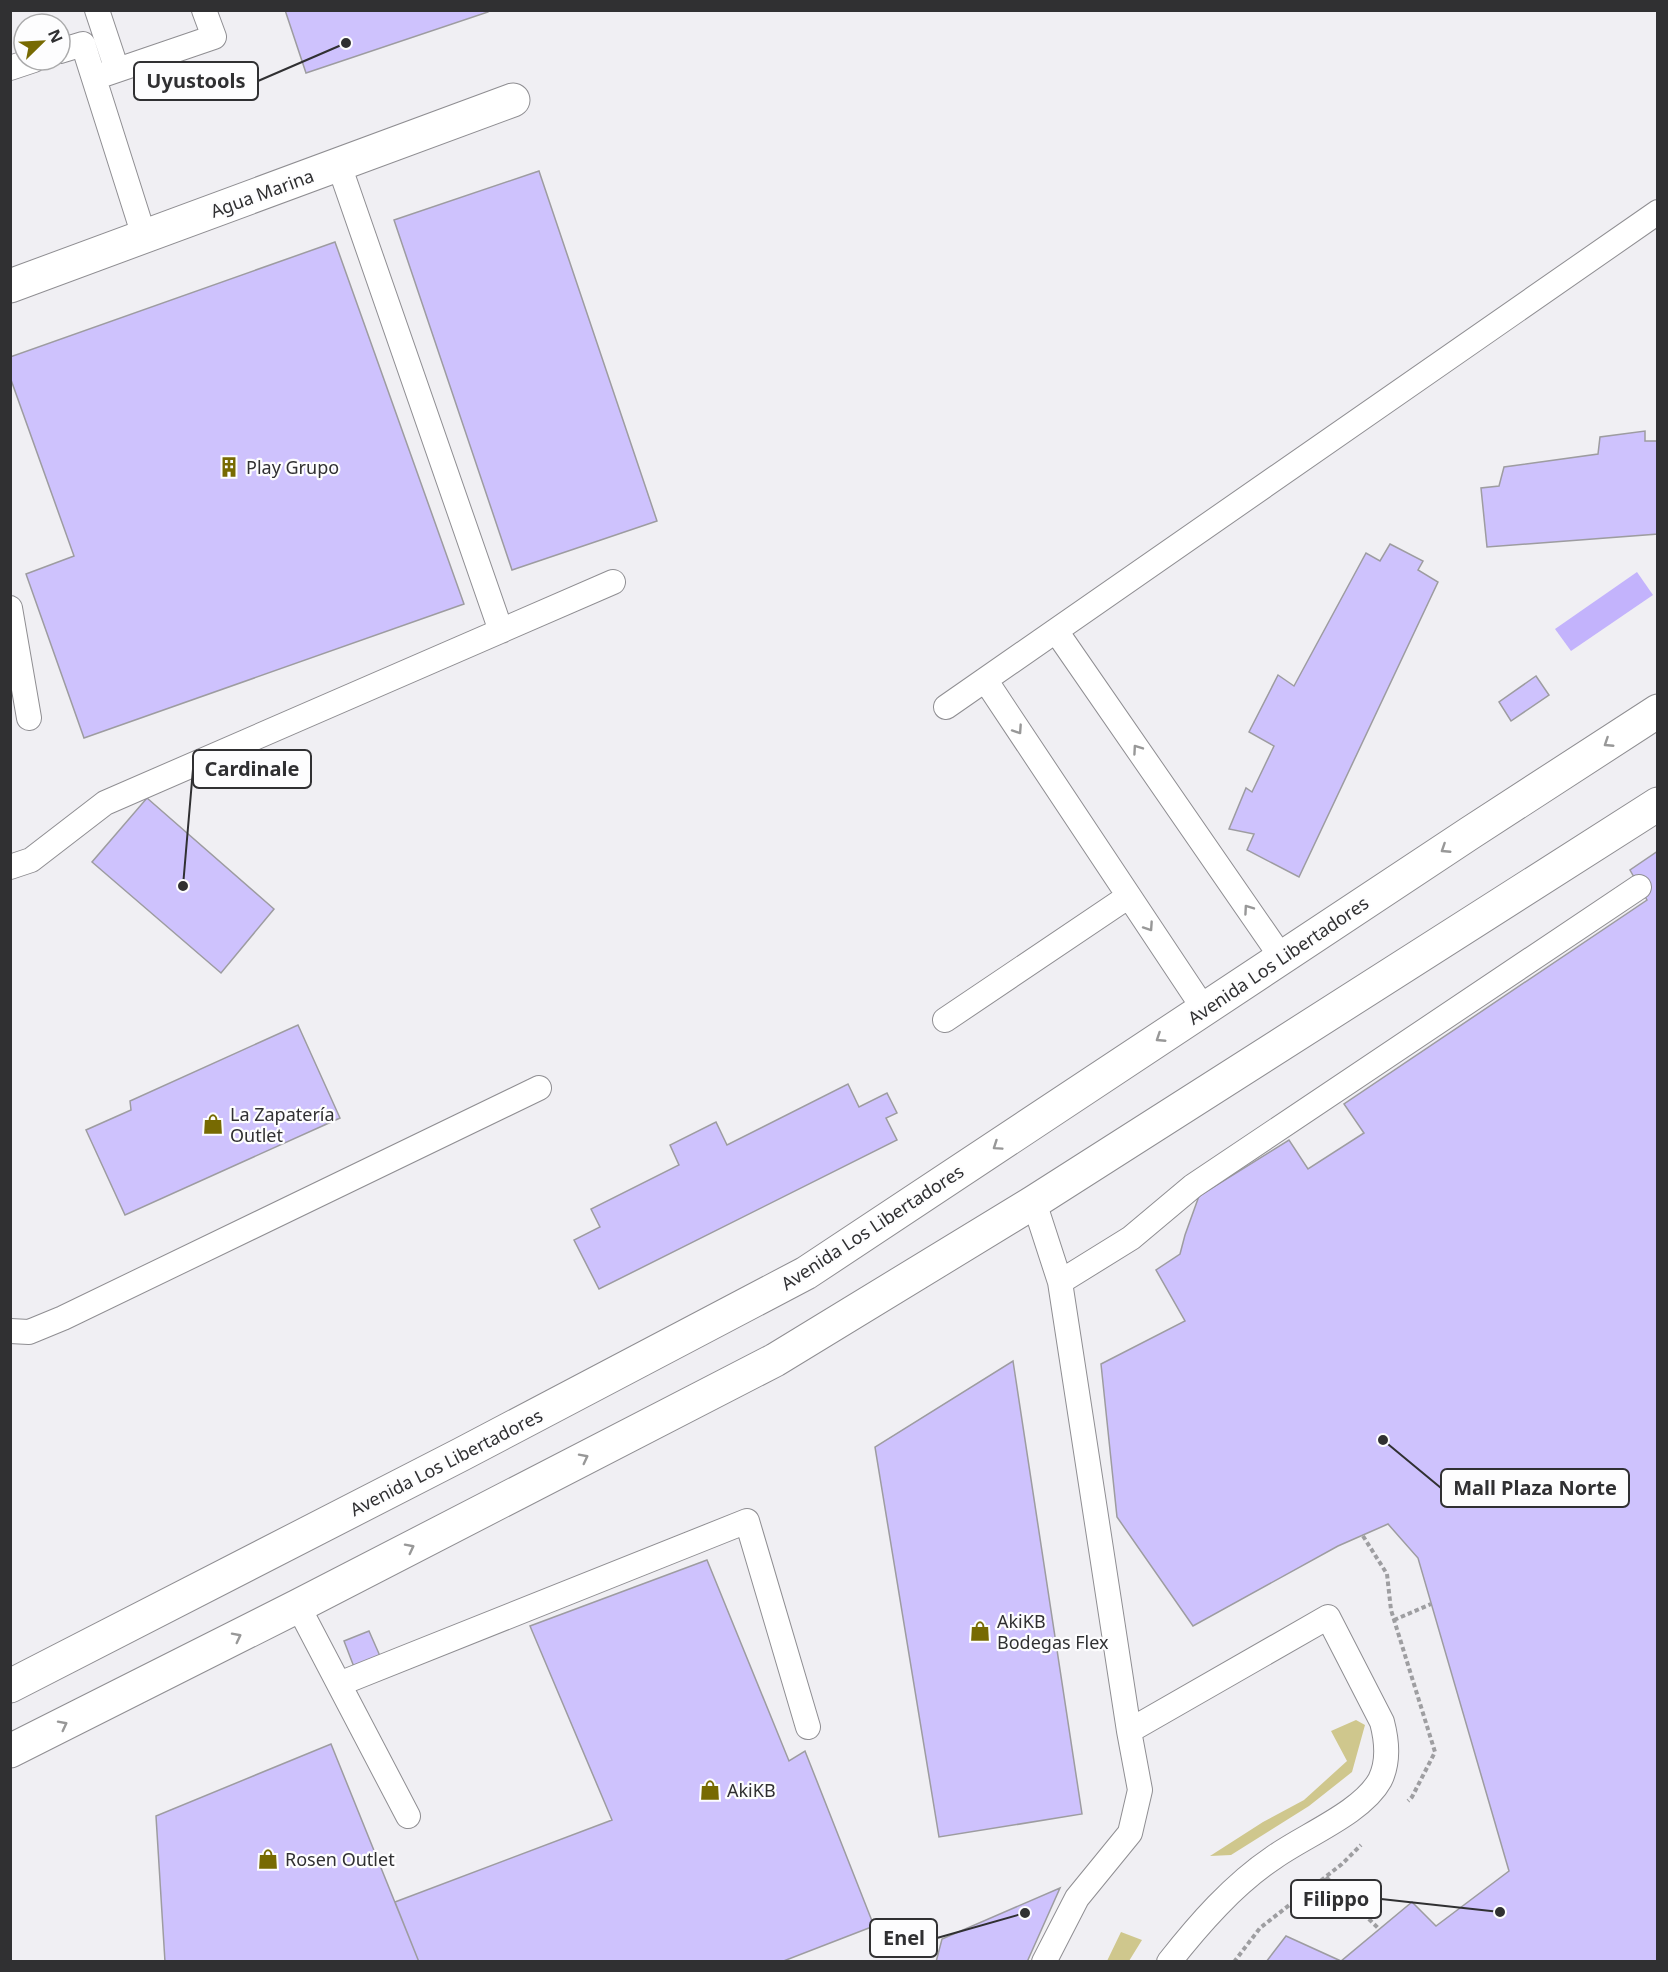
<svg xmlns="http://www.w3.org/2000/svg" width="1668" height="1972" font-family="'Noto Sans',sans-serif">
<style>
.green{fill:#cfc78d}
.water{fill:#c3b3fc}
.building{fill:#cec2fd;stroke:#9d9ca0;stroke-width:1.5}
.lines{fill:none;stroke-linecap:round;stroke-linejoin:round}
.service-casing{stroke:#8f8e92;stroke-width:26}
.minor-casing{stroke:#8f8e92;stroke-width:35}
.tertiary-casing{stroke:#8f8e92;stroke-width:35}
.path{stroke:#9e9ea1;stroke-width:4;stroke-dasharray:4.5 3;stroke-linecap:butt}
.service{stroke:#fff;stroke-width:24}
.minor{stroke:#fff;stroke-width:33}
.tertiary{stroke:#fff;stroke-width:33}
.oneway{stroke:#989898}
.labels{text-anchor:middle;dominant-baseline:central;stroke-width:4.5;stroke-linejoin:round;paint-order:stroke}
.street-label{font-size:18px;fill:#303032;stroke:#fdfdfe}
.poi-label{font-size:18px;fill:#303032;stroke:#fdfdfe;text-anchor:start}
.leader{fill:none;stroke:#303032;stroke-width:2}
.callout-dot{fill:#303032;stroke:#fdfdfe;stroke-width:2}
.callout{fill:#fdfdfe;stroke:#303032;stroke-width:2}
.callout-label{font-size:20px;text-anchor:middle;font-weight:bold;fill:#303032}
</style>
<rect width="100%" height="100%" fill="#f0eff3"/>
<!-- green -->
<path class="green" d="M1356 1720 1365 1725 1352 1772 1309 1806 1231 1855 1210 1856 1263 1822 1304 1800 1347 1761 1331 1731Z
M1121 1932 1142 1940 1129 1961H1107Z"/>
<!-- water -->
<path class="water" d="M1637 572 1653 595 1571 651 1555 629Z"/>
<!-- building -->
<path class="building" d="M285 10H488V12L306 73Z
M539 171 657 521 512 570 394 220Z
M335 242 464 604 84 738 26 574 74 556 10 377V357Z
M1645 431V441H1658V534L1487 547 1481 488 1499 486 1504 467 1598 454 1600 437Z
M1390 544 1423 561 1418 570 1438 582 1299 877 1247 850 1254 834 1229 829 1246 788 1252 792 1274 746 1249 732 1278 675 1294 686 1366 553 1380 561Z
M1536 676 1549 695 1511 721 1499 702Z
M147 798 274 909 221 973 92 862Z
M1658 851V1962H1266L1286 1936 1341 1961 1412 1902 1436 1926 1509 1871 1418 1558 1388 1524 1338 1546 1193 1626 1117 1517 1101 1364 1185 1321 1156 1270 1180 1254 1185 1235 1199 1196 1289 1140 1308 1169 1364 1133 1344 1104 1647 900 1630 870Z
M298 1025 340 1118 125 1215 86 1130 131 1110 130 1101Z
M848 1084 859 1107 887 1093 897 1113 886 1118 897 1140 599 1289 574 1240 600 1227 591 1209 679 1165 670 1145 716 1122 727 1145Z
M1013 1361 1082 1814 939 1837 875 1447Z
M707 1560 789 1761 805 1751 874 1926 781 1962H419L395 1902 612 1820 530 1626Z
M369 1631 380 1656 354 1667 344 1641Z
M331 1744 419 1962H165L156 1816Z
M1060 1888 1027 1962H936L942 1939Z"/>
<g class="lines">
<!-- service casing -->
<g class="service-casing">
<path id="service" d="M97 10 117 70
M60 51 83 44 144 236
M10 68 34 60
M94 78 214 37 204 10
M339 165 501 631
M10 608 29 718
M1056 631 1282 958
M986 681 1204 1009
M946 707 1658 212
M10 867 31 860 105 803 613 582
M945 1020 1129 896
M1034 1202 1060 1282 1129 1731 1140 1790 1130 1833 1077 1898 1044 1962
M1060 1282 1131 1238 1193 1186 1639 887
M10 1331 29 1332 63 1318 539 1088
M298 1606 408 1816
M339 1684 747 1521 808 1727
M1129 1731 1328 1617 1382 1722C1387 1741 1389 1762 1380 1780 1362 1813 1303 1836 1273 1858 1233 1885 1199 1924 1169 1962"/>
</g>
<!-- minor casing -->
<g class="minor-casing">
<path id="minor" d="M10 286 513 100"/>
</g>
<!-- tertiary casing -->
<g class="tertiary-casing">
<path id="tertiary" d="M10 1686 462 1454 806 1273 1470 833 1658 711
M10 1751 298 1606 775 1360 1034 1202 1658 804"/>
</g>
<!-- path -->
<path class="path" d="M1363 1536 1387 1574 1391 1610 1435 1752 1412 1797 1408 1801
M1394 1620 1431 1604
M1326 1877 1379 1929
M1234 1962 1260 1928 1342 1864 1361 1845"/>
<!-- service -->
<use href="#service" class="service"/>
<!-- minor -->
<use href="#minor" class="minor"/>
<!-- tertiary -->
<use href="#tertiary" class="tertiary"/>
</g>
<!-- one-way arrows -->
<defs><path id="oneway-chevron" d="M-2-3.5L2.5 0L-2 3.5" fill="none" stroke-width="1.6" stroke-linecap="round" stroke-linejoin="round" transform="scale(1.5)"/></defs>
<g class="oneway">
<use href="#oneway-chevron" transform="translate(1018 730) rotate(56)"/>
<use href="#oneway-chevron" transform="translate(1608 743) rotate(147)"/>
<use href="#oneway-chevron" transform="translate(1137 749) rotate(-125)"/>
<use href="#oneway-chevron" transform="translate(1445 849) rotate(147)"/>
<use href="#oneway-chevron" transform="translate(1248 909) rotate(-125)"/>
<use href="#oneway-chevron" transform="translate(1149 927) rotate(56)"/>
<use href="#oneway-chevron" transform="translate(1160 1038) rotate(147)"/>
<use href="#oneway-chevron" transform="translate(997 1146) rotate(146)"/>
<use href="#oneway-chevron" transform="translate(584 1458) rotate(-27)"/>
<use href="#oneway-chevron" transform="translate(410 1548) rotate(-27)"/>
<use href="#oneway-chevron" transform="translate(237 1637) rotate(-27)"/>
<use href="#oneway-chevron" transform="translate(63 1725) rotate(-27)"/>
</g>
<!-- icons -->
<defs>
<g id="building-bare" transform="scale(1.62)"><path d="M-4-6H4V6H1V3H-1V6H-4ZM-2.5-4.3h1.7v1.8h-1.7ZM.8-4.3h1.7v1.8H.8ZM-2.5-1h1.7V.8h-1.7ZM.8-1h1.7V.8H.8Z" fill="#776a02" stroke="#fdfdfe" stroke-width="2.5" paint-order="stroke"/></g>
<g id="shop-bare" transform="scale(1.62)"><path d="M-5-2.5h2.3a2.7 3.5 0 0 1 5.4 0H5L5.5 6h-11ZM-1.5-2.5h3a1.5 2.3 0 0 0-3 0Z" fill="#776a02" stroke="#fdfdfe" stroke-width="2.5" paint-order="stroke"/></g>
</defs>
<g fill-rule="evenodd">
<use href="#building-bare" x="229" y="467"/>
<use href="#shop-bare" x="213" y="1124"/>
<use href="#shop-bare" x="980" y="1631"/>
<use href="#shop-bare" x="710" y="1790"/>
<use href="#shop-bare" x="268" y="1859"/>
</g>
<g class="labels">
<!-- street labels -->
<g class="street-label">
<text transform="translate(262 193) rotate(-20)">Agua Marina</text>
<text transform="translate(1278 960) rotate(-34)">Avenida Los Libertadores</text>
<text transform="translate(872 1227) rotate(-33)">Avenida Los Libertadores</text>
<text transform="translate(446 1462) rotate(-27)">Avenida Los Libertadores</text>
</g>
<!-- poi labels -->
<g class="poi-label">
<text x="246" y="467">Play Grupo</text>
<text x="230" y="1114">La Zapatería<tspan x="230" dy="21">Outlet</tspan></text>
<text x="997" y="1621">AkiKB<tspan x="997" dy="21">Bodegas Flex</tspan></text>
<text x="727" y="1790">AkiKB</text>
<text x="285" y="1859">Rosen Outlet</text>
</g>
</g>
<!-- callouts -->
<path class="leader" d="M346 43L258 81M183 886L193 769M1383 1440L1441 1488M1500 1912L1381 1899M1025 1913L937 1938"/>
<g class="callout-dot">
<circle cx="346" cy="43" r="6"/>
<circle cx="183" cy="886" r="6"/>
<circle cx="1383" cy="1440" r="6"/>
<circle cx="1500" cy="1912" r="6"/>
<circle cx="1025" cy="1913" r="6"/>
</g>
<g class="callout">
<rect x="134" y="62" width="124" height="38" rx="6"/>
<rect x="193" y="750" width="118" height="38" rx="6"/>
<rect x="1441" y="1469" width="188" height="38" rx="6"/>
<rect x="1291" y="1880" width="90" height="38" rx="6"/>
<rect x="870" y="1919" width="67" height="38" rx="6"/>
</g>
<g class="callout-label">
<text x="196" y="88">Uyustools</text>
<text x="252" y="776">Cardinale</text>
<text x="1535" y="1495">Mall Plaza Norte</text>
<text x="1336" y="1906">Filippo</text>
<text x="904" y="1945">Enel</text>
</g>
<!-- border -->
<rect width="1668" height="1972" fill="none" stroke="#303032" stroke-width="24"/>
<!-- north arrow -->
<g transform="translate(42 42) rotate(66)"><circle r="28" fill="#fdfdfe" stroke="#ababac" stroke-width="1.5"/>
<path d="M0-4.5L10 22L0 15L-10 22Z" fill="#776a02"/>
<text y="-9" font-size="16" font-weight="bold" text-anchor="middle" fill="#303032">N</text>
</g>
</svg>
